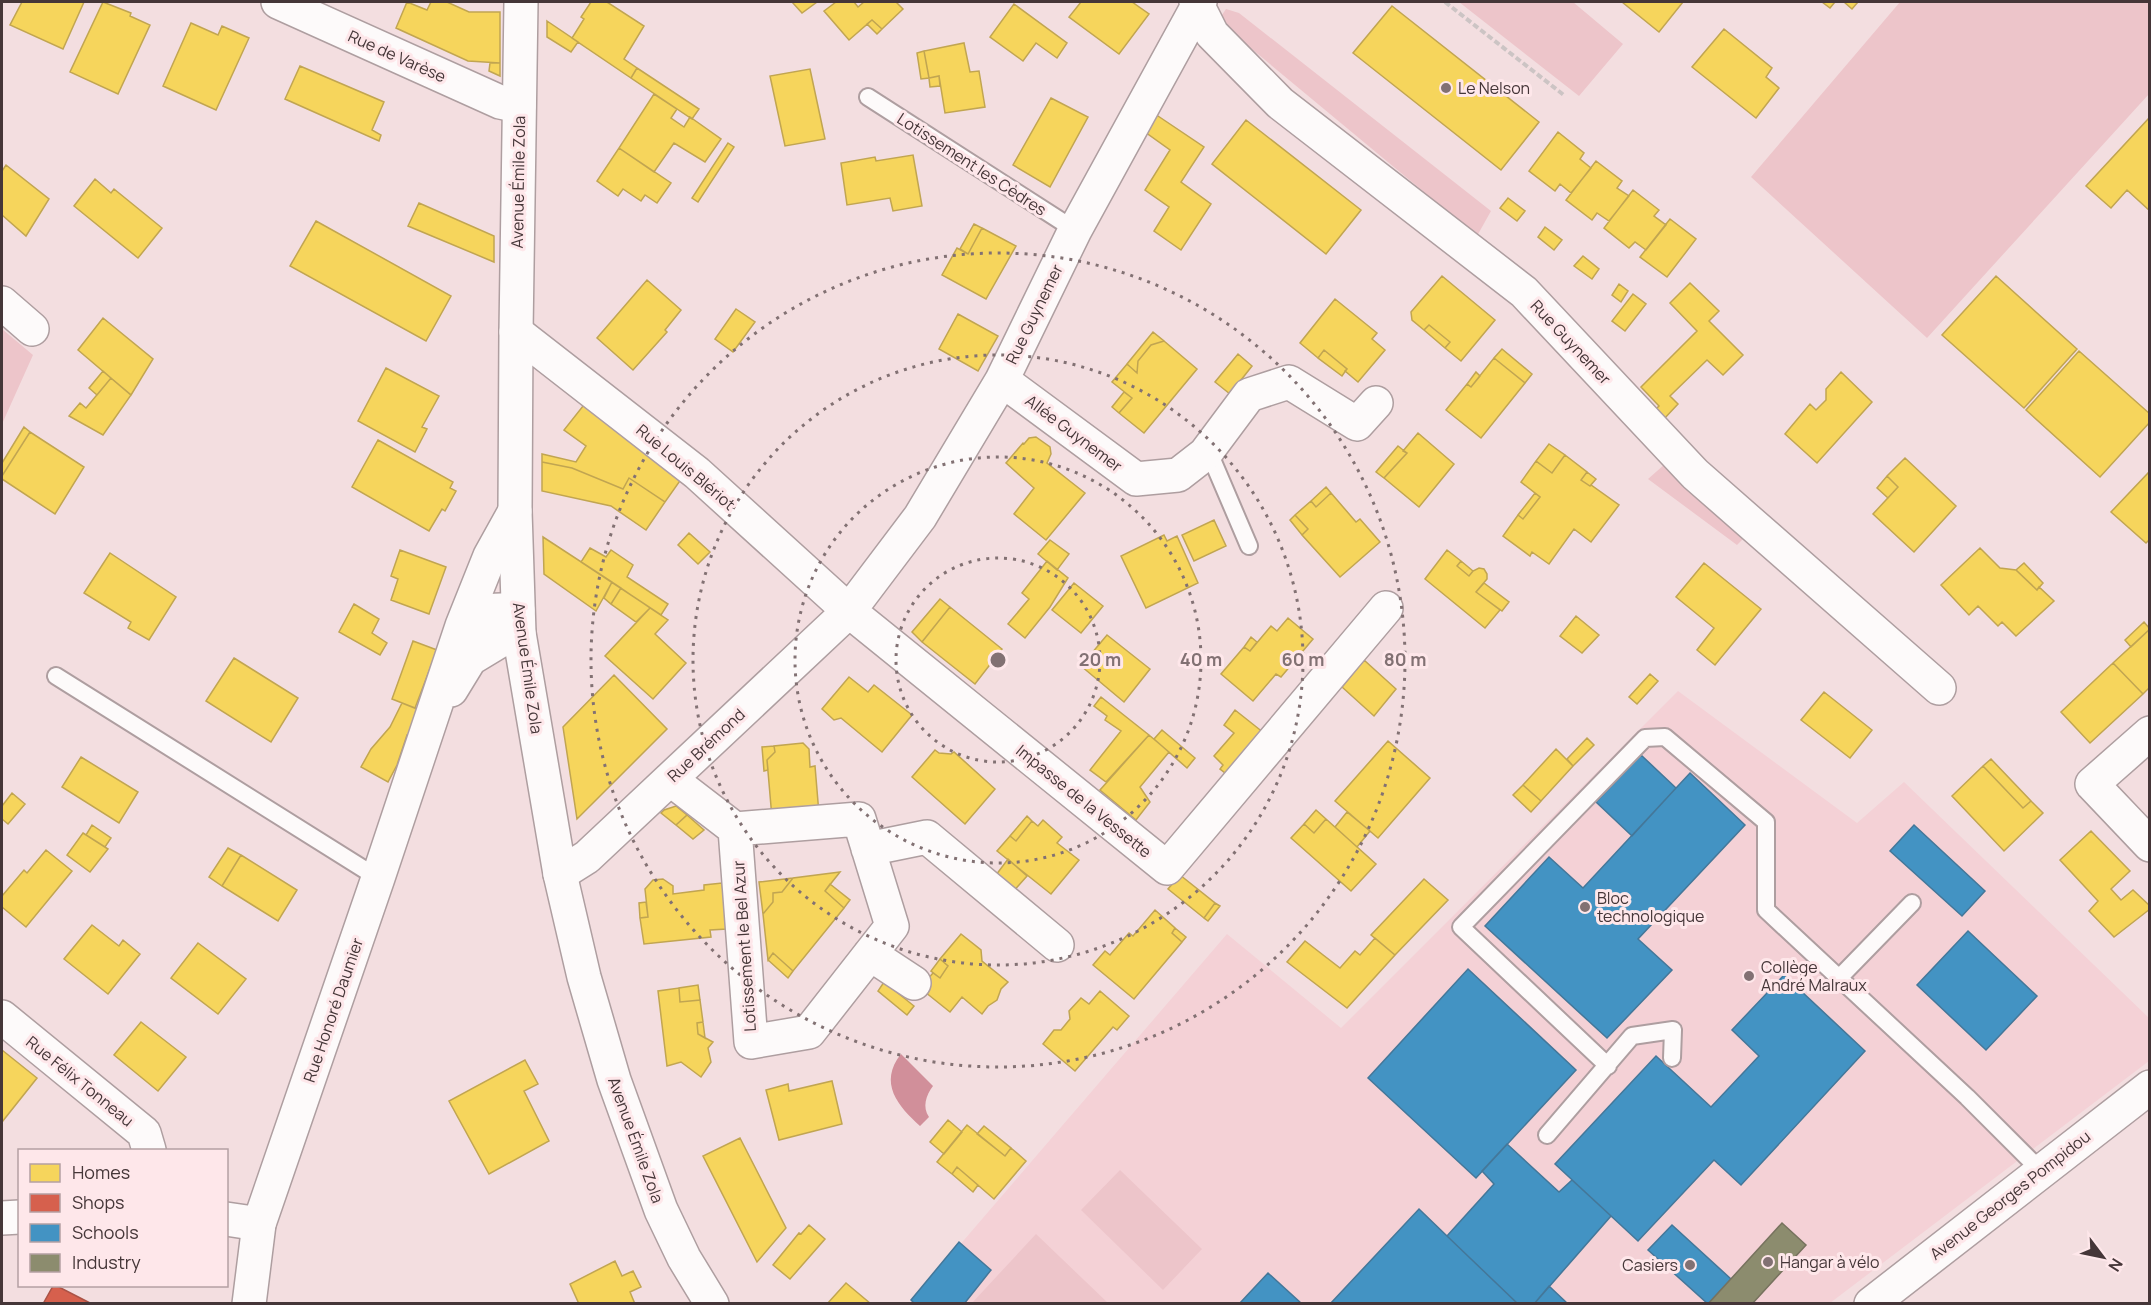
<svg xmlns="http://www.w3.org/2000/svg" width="2151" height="1305" font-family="Manrope,sans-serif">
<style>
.built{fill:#f4d1d6}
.green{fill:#edc5ca}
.water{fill:#d18f9a}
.homes{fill:#f6d55c;stroke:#c1a551;stroke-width:1.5}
.shops{fill:#d6604d;stroke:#aa5347;stroke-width:1.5}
.schools{fill:#4393c3;stroke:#479;stroke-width:1.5}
.industry{fill:#8c8c6e;stroke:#77725e;stroke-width:1.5}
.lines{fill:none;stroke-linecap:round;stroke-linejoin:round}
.service-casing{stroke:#ae9ea0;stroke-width:20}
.minor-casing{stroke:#ae9ea0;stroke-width:36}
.tertiary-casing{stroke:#ae9ea0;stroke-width:36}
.secondary-casing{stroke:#ae9ea0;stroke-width:36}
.path{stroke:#ccc4c4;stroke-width:4;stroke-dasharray:6 3;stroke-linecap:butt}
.service{stroke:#fdfafa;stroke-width:16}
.minor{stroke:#fdfafa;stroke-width:33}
.tertiary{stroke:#fdfafa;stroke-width:33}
.secondary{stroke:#fdfafa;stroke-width:33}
.ring{fill:none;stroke:#827173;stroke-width:3;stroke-dasharray:3 6}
.poi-dot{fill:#827173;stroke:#fee7ea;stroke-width:2}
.labels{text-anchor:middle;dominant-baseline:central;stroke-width:6;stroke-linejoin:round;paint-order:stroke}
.street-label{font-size:16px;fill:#453638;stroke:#fee7ea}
.poi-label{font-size:16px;fill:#453638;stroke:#fee7ea;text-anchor:start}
.centre{fill:#827173;stroke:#fee7ea;stroke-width:3}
.ring-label{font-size:18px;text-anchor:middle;font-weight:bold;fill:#827173;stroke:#fee7ea;stroke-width:6;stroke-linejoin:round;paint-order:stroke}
</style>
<rect width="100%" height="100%" fill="#f3dee0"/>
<!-- built -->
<path class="built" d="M1678 691 1857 823 1904 782 2149 1018V1061L1830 1303 909 1304 1227 934 1341 1028Z"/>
<!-- green -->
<path class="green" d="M1459 2H1573L1623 44 1579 96Z
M1900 2H2149V94L1927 338 1751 177Z
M1226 9 1239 13 1491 211 1477 236 1218 21Z
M2 329 33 355 2 424Z
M1665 464 1745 537 1737 545 1648 479Z
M1120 1170 1202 1249 1163 1290 1081 1210Z
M1036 1234 1108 1303H972Z"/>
<!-- water -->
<path class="water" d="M901 1054 933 1086C926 1095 922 1107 929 1117L920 1126C898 1106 878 1083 901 1054Z"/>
<!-- homes -->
<path class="homes" d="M22 2H84L63 49 10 25Z
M103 2 131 13 130 16 150 25 118 94 70 72Z
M407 2 427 10 431 2H447L469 12H500V63L468 61 396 28Z
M591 2H607L644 26 624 59 637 68 631 78 572 38 584 19 581 17Z
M792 2H817L802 13Z
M836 2H854L858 7 864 2H896L903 9 882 29 872 20 849 40 824 11Z
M1081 2H1132L1149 14 1119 54 1069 17Z
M1622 2H1683L1659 32Z
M1822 2H1835L1830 8Z
M1844 2H1858L1852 9Z
M1014 4 1067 43 1057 58 1036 43 1023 61 990 37Z
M1392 6 1539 122 1501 170 1353 53Z
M872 20 882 29 877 34 867 24Z
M547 21 578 42 571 52 547 37Z
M191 23 218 35 222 26 249 38 216 110 163 86Z
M1724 29 1772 68 1766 77 1779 88 1756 118 1692 67Z
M964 43 970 72 979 71 985 107 945 113 939 76 929 78 924 51Z
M924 51 929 78 921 79 917 53Z
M490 63H500V76L489 71Z
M300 66 384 102 372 130 381 135 379 141 285 99Z
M637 68 699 109 692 119 631 78Z
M810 69 825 139 785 146 770 76Z
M939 76 940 86 930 87 929 78Z
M654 94 677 109 671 118 684 127 690 117 721 139 705 162 674 143 654 172 619 148Z
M1051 98 1088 117 1050 187 1013 165Z
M1155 114 1204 147 1181 182 1211 204 1181 250 1154 231 1169 207 1145 190 1170 150 1145 132Z
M2150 117V211L2127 190 2111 208 2086 186Z
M1246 120 1361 210 1326 254 1212 164Z
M1558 132 1584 153 1580 159 1591 168 1571 193 1560 184 1555 191 1529 171Z
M728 143 734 147 698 202 692 198Z
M619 148 671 183 657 203 645 195 641 201 623 189 618 196 597 181Z
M913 155 922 206 893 211 890 198 847 205 841 163 875 157 876 161Z
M1596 161 1622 181 1617 188 1629 196 1609 221 1597 213 1592 220 1566 200Z
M6 165 49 199 26 236 2 215V171Z
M95 179 111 193 114 189 162 228 138 258 74 206Z
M1633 190 1659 210 1654 216 1666 225 1646 250 1635 242 1629 248 1604 228Z
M1508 198 1525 211 1517 221 1500 208Z
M419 203 494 236V262L408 226Z
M1670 219 1696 239 1667 277 1640 257Z
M316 221 451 296 426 341 290 266Z
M974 224 982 228 968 254 960 249Z
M1545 227 1562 240 1554 250 1538 237Z
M982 228 1016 246 986 299 942 275 957 248 968 254Z
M1583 256 1599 269 1592 279 1574 266Z
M1442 276 1495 320 1461 361 1445 348 1450 342 1429 325 1424 330 1412 320 1411 312Z
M1996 276 2077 349 2024 408 1942 335Z
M647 280 681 310 665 330 667 332 633 370 597 338Z
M1690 283 1719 311 1709 321 1743 355 1723 375 1707 360 1670 396 1678 404 1664 419 1655 410 1659 406 1641 387 1697 331 1670 303Z
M1619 284 1628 291 1621 302 1612 295Z
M1633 294 1646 304 1625 331 1612 321Z
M1335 299 1377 333 1372 339 1385 350 1358 382 1345 371 1347 369 1324 350 1318 358 1300 343Z
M736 309 755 322 733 352 715 339Z
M958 314 998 336 978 371 939 349Z
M103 318 153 359 131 395 78 350Z
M1429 325 1450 342 1445 348 1424 330Z
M1153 332 1164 341 1151 345 1138 361 1137 373 1127 364Z
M1164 341 1197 369 1144 433 1119 413 1132 398 1112 382 1127 364 1137 373 1138 361 1151 345Z
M1502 349 1532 374 1525 383 1494 358Z
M1324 350 1347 369 1342 376 1318 358Z
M2079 351 2150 414V422L2100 477 2026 410Z
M1238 354 1252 366 1230 394 1215 382Z
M1494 358 1525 383 1481 438 1446 410 1467 384 1471 387Z
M386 368 439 396 422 427 427 429 415 452 358 421Z
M103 371 111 378 97 395 89 388Z
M1476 372 1480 376 1471 387 1467 384Z
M1841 372 1872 402 1817 463 1785 434 1810 404 1816 410 1826 400V389Z
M111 378 131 395 103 435 69 416 80 403 86 408Z
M1124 392 1132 398 1119 413 1112 407Z
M587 401 682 478 665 502 629 478 623 489 572 468 542 462V454L576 462 586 446 564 430Z
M24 427 30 432 2 476V463Z
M30 432 84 467 55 514 2 479V476Z
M1418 433 1454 464 1419 507 1384 478 1407 453 1403 451Z
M1036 437 1050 447 1051 454 1047 463 1085 493 1046 540 1014 514 1034 488 1006 463 1023 443 1024 444 1029 438Z
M378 440 453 482 450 488 456 491 445 511 442 509 429 531 352 487Z
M1549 444 1565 455 1552 473 1536 461Z
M1398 446 1407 453 1384 478 1376 472Z
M1565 455 1587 472 1581 480 1590 486 1591 485 1619 505 1591 542 1574 529 1549 564 1532 552 1530 556 1503 536 1518 515 1523 519 1540 497 1521 482 1536 461 1552 473Z
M1905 458 1956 506 1914 552 1873 514 1898 487 1887 476Z
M542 462 572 468 623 489 629 478 665 502 646 530 611 506 542 491Z
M2150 471V539L2146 543 2111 512Z
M1587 472 1596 479 1590 486 1581 480Z
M1887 476 1898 487 1888 498 1877 488Z
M1326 487 1331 493 1316 507 1311 501Z
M1331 493 1356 522 1360 519 1380 542 1340 577 1302 535 1308 529 1295 515 1311 501 1316 507Z
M1535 493 1540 497 1523 519 1518 515Z
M1295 515 1308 529 1302 535 1290 520Z
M1214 520 1226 546 1194 561 1182 535Z
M689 533 710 552 698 564 678 545Z
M1164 535 1167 541 1177 536 1198 583 1146 608 1121 556Z
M543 537 612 582 596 611 544 574Z
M1050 540 1069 554 1057 570 1038 554Z
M590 548 606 557 611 550 633 565 627 577 668 604 661 615 581 562Z
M1980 548 2000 568 2016 570 2037 590 2039 587 2054 601 2016 636 2002 622 1998 626 1978 606 1969 615 1941 585Z
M400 550 446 567 429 614 391 600 398 579 391 576Z
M1447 550 1461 561 1457 566 1469 576 1473 571 1479 568 1484 569 1487 574V579L1476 592 1500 610 1485 628 1425 579Z
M110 553 176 597 149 640 128 628 131 622 84 593Z
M1047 561 1068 578 1050 607 1025 638 1008 624 1029 599 1022 593Z
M1461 561 1473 571 1469 576 1457 566Z
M1704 563 1761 609 1715 665 1697 650 1714 628 1676 597Z
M2024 563 2043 583 2037 590 2016 570Z
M612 582 621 588 611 604 604 598Z
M1074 583 1103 606 1081 633 1052 610Z
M1484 583 1509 602 1502 611 1476 592Z
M621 588 650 608 636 622 611 604Z
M940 599 950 607 922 642 912 632Z
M354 604 379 619 372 633 387 643 380 655 339 632Z
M950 607 1002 649 975 684 922 642Z
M650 608 668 620 655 634 686 663 653 699 605 656Z
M1576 616 1599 635 1582 653 1560 636Z
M1288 618 1313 639 1281 677 1276 674 1253 701 1221 674 1244 647 1250 651 1271 626 1277 631Z
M2144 622 2150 629 2131 647 2125 640Z
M2150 629V687L2143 694 2113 663Z
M1107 635 1150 669 1124 702 1081 666Z
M1251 637 1257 642 1250 651 1244 647Z
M413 641 437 650 415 708 392 699Z
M234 658 298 698 271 742 206 701Z
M1364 660 1396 689 1374 716 1342 687Z
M2113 663 2143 694 2090 743 2061 712Z
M1650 674 1658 681 1637 704 1629 697Z
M614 675 667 729 577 819 563 727Z
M849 677 868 692 874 685 912 715 882 752 841 718 834 720 822 709Z
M1824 692 1872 730 1850 758 1801 720Z
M1101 697 1149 735 1106 782 1090 770 1121 731 1105 720 1107 716 1094 706Z
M402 703 422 711 409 736 407 735 397 765 388 782 361 767 371 749 390 727Z
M1235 710 1264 733 1229 776 1220 769 1223 765 1214 756 1234 733 1224 725Z
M1162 730 1195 758 1187 768 1154 739Z
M1149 735 1169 752 1140 787 1150 802 1136 820 1100 790Z
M1587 738 1594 745 1573 766 1567 759Z
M1388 741 1430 778 1378 838 1335 801Z
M803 743 809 749 810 767 815 766 819 814 772 818 767 760 775 752 774 746Z
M774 746 775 752 767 760 768 770 764 771 762 747Z
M1556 749 1573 766 1541 801 1523 785Z
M935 750 939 753 951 754 954 752 995 789 965 824 912 777Z
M81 757 138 792 119 823 62 787Z
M1991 759 2031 801 2023 808 1983 766Z
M1983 766 2023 808 2031 801 2043 813 2004 851 1952 796Z
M1523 785 1541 801 1531 812 1513 795Z
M12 793 25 804 8 824 2 819V806Z
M676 806 687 815 676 825 661 813 664 810Z
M1316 810 1326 819 1314 833 1304 824Z
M1347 812 1370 831 1357 847 1335 827Z
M687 815 704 830 693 839 676 825Z
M1027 816 1032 821 1016 841 1010 836Z
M1326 819 1376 864 1351 891 1291 838 1304 824 1314 833Z
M1043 820 1062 837 1057 843 1079 860 1051 894 997 851 1010 836 1016 841 1032 821 1038 826Z
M92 825 111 838 105 847 86 835Z
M2091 831 2130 871 2111 889 2121 900 2133 890 2150 906V909L2114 937 2089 911 2098 901 2060 860Z
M83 833 108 849 90 872 67 855Z
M228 848 241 855 222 886 209 877Z
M46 850 72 871 26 927 2 907V896L24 870 27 873Z
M241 855 297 890 278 921 222 886Z
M1008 859 1027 876 1011 894 993 879Z
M840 872 825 891 844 908 793 971 773 953 768 960 763 914 773 902V893L782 892 793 878Z
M1180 875 1215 903 1204 918 1168 889Z
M793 878 782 892 773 893V902L763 914 759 882Z
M663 879 673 886V894L704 890V885L722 883 727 929 710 930 711 937 644 944 640 918 648 917 645 889 653 880Z
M1424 879 1448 900 1395 955 1371 935Z
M830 884 850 900 844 908 825 891Z
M646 902 648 917 640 918 639 903Z
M1215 903 1220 906 1208 921 1204 918Z
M1155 910 1175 928 1172 933 1182 942 1134 999 1093 965 1105 951 1110 955 1129 933 1133 936Z
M92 925 119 946 123 940 140 954 108 994 64 959Z
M1175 928 1186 937 1182 942 1172 933Z
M961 934 981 950 982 961 1008 982 1001 989 997 1000 988 1006 982 1014 962 997 950 1012 920 988 933 973 940 978 948 966 940 959Z
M1375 938 1395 955 1347 1008 1287 962 1305 941 1340 968 1355 951 1360 955Z
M198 943 246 979 218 1014 171 978Z
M773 953 793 971 788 978 768 960Z
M940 959 948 966 940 978 931 971Z
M884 982 914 1006 907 1015 878 991Z
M698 985 700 1000 680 1002 679 988Z
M679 988 680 1002 700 1000 703 1022 697 1023 698 1034 713 1042 708 1048 711 1062 701 1077 681 1062 667 1066 658 991Z
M1100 991 1129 1016 1117 1030 1113 1027 1075 1071 1043 1044 1054 1030H1061L1070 1019 1069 1011 1081 998 1089 1004Z
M141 1022 186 1057 158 1091 114 1055Z
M703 1022 705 1038 698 1034 697 1023Z
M2 1050 37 1078 2 1122Z
M525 1060 538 1084 524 1091 549 1141 489 1174 449 1101Z
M832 1081 842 1124 779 1140 766 1090 788 1084 789 1091Z
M948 1120 962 1132 944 1154 930 1142Z
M967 1125 1005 1156 1011 1148 1026 1161 994 1199 957 1167 952 1174 937 1162Z
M984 1126 1011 1148 1005 1156 977 1134Z
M740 1138 786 1228 757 1262 703 1156Z
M957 1167 978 1185 973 1192 952 1174Z
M809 1225 825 1239 790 1279 773 1265 799 1233 801 1234Z
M615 1261 622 1276 633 1271 641 1287 630 1292 635 1304H579L570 1284Z
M846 1283 871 1304H827Z"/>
<!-- shops -->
<path class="shops" d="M53 1286H57L90 1303 43 1304Z"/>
<!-- schools -->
<path class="schools" d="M1641 755 1676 788 1632 836 1596 802Z
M1690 773 1745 825 1638 939 1672 970 1607 1038 1485 926 1549 857 1583 888Z
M1914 825 1985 891 1962 916 1890 851Z
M1968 931 2037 996 1986 1050 1917 985Z
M1468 969 1576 1070 1476 1178 1368 1078Z
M1784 975 1865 1051 1741 1185 1714 1160 1638 1241 1555 1164 1656 1056 1711 1107 1759 1056 1732 1030Z
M1507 1144 1559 1192 1572 1180 1611 1216 1534 1304H1518L1447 1236 1494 1184 1482 1171Z
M1419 1209 1447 1236 1518 1304H1330Z
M1672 1225 1731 1279 1708 1304 1648 1250Z
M959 1242 991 1270 964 1304H915L911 1300Z
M1268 1273 1302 1304H1239Z
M1549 1286 1568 1304H1534Z"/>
<!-- industry -->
<path class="industry" d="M1782 1223 1806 1245 1752 1304H1708Z"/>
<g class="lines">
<!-- service casing -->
<g class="service-casing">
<path id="service" d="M868 97 1075 230
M1208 450 1249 546
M56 676 378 878
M1839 978 1912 903
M1608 1066 1461 927 1645 738 1665 737 1766 822V910L1967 1097 2040 1170
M1547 1135 1632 1036 1673 1030 1672 1058"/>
</g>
<!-- minor casing -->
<g class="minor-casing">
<path id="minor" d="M278 2 500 102 519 106
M1196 2 1212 34 1280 103 1524 292 1695 474 1939 688
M2 303 32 329
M516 332 697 473 849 611 1167 868 1386 608
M1002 380 1136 479 1178 475 1205 454 1249 395 1289 382 1357 424 1376 403
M2150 733 2092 784 2150 845
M670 779 735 829 751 1042 809 1032 892 926 859 819 735 829
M868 849 927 837 1057 945
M560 874 587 857 849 611 920 517 1002 380 1075 230 1200 2
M870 954 914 983
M2 1017 144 1133 149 1150
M2 1218 20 1217
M226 1219 259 1224
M1871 1304 2150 1087"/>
</g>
<!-- tertiary casing -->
<g class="tertiary-casing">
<path id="tertiary" d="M462 626C485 610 490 609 518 610
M451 690 470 659 511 634 519 633
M249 1304 259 1224 378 878 462 626 490 556 515 511"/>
</g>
<!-- secondary casing -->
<g class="secondary-casing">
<path id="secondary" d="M521 2 516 332 515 511 519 633 560 874 584 977 614 1080 661 1210 684 1258 712 1304"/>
</g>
<!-- path -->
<path class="path" d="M1445 2 1565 96"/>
<!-- service -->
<use href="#service" class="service"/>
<!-- minor -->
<use href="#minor" class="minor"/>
<!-- tertiary -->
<use href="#tertiary" class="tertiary"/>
<!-- secondary -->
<use href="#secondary" class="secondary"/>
</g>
<!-- distance rings -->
<g class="ring">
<circle cx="998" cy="660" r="102"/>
<circle cx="998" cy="660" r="203"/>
<circle cx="998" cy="660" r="305"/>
<circle cx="998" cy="660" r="407"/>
</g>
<!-- markers -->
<g class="poi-dot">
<circle cx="1446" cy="88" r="6"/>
<circle cx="1585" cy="907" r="6"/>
<circle cx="1749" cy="976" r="6"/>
<circle cx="1768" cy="1262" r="6"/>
<circle cx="1690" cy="1265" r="6"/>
</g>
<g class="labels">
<!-- street labels -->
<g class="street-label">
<text transform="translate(397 56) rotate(24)">Rue de Varèse</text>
<text transform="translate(972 164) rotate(33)">Lotissement les Cèdres</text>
<text transform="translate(518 182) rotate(-89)">Avenue Émile Zola</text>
<text transform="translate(1034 314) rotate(-64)">Rue Guynemer</text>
<text transform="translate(1571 342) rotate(47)">Rue Guynemer</text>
<text transform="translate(1074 433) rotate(37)">Allée Guynemer</text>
<text transform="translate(686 467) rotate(40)">Rue Louis Blériot</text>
<text transform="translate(528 668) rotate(82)">Avenue Émile Zola</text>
<text transform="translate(706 745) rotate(-43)">Rue Brémond</text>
<text transform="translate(1084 801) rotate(39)">Impasse de la Vessette</text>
<text transform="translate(744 946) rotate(-94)">Lotissement le Bel Azur</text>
<text transform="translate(333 1010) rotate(-71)">Rue Honoré Daumier</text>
<text transform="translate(80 1081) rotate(39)">Rue Félix Tonneau</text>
<text transform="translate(636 1140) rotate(70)">Avenue Émile Zola</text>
<text transform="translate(2010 1195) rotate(-38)">Avenue Georges Pompidou</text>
</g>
<!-- poi labels -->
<g class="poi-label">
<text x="1458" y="88">Le Nelson</text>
<text x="1597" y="898">Bloc<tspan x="1597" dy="18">technologique</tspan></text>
<text x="1761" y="967">Collège<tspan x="1761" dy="18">André Malraux</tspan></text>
<text x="1780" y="1262">Hangar à vélo</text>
<text x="1678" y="1265" text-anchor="end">Casiers</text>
</g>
</g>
<circle cx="998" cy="660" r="9" class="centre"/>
<g class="ring-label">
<text x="1100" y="666">20 m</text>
<text x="1201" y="666">40 m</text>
<text x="1303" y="666">60 m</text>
<text x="1405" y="666">80 m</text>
</g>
<!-- border -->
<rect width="2151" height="1305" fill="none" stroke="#453638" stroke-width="6"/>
<!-- legend -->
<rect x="18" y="1149" width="210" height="138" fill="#fee7ea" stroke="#b4a0a3" stroke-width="1.5"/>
<rect x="30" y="1164" width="30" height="18" fill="#f6d55c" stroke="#b4a0a3" stroke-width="1.5"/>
<text x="72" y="1179" font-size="18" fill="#453638">Homes</text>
<rect x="30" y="1194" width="30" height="18" fill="#d6604d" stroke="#b4a0a3" stroke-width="1.5"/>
<text x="72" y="1209" font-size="18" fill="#453638">Shops</text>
<rect x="30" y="1224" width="30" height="18" fill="#4393c3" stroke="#b4a0a3" stroke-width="1.5"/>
<text x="72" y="1239" font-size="18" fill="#453638">Schools</text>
<rect x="30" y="1254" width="30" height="18" fill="#8c8c6e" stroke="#b4a0a3" stroke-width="1.5"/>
<text x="72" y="1269" font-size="18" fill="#453638">Industry</text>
<!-- north arrow -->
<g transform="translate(2103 1257) rotate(122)" stroke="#fee7ea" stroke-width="4.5" paint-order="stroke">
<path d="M0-4.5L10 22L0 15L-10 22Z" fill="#453638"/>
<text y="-9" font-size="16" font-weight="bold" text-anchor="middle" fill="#453638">N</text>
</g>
</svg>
